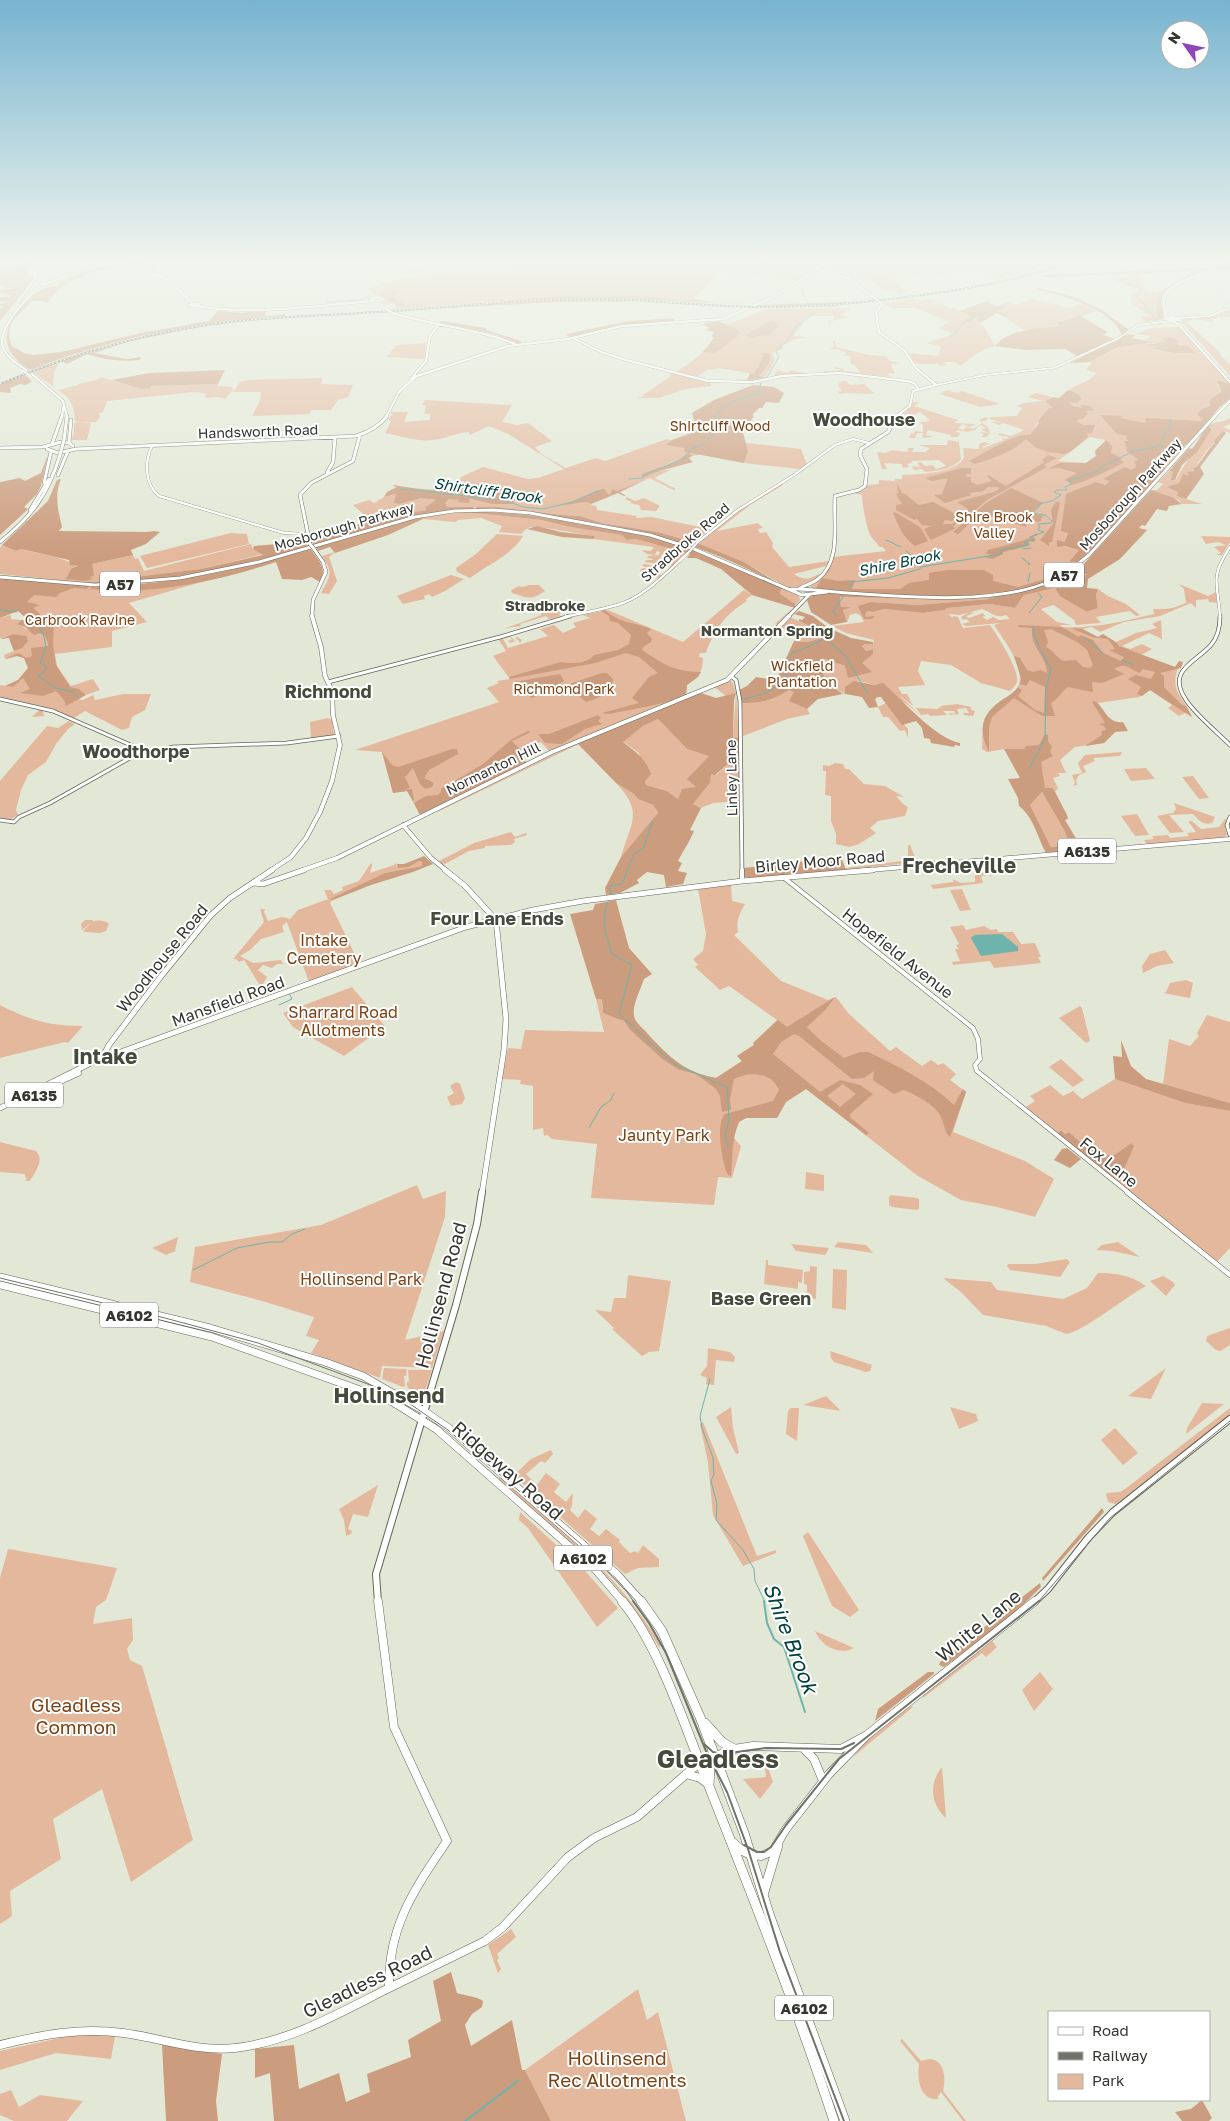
<svg xmlns="http://www.w3.org/2000/svg" width="1230" height="2121" font-family="'Golos Text',sans-serif">
<style>
.green{fill:#e4b89d;fill-rule:evenodd}
.forest{fill:#cc9c7e;fill-rule:evenodd}
.water{fill:#6eb3ac}
.lines{fill:none;stroke-linecap:round;stroke-linejoin:round}
.stream-far1{stroke:#6eb3ac;stroke-width:1}
.stream{stroke:#6eb3ac;stroke-width:2}
.river{stroke:#6eb3ac;stroke-width:3}
.minor-far4-casing{stroke:#626757;stroke-width:2.5}
.minor-far3-casing{stroke:#626757;stroke-width:3}
.minor-far2-casing{stroke:#626757;stroke-width:4.5}
.minor-far1-casing{stroke:#626757;stroke-width:5}
.minor-casing{stroke:#626757;stroke-width:5.5}
.major-far5-casing{stroke:#626757;stroke-width:3}
.major-far4-casing{stroke:#626757;stroke-width:4}
.major-far3-casing{stroke:#626757;stroke-width:5}
.major-far2-casing{stroke:#626757;stroke-width:6}
.major-far1-casing{stroke:#626757;stroke-width:8}
.major-casing{stroke:#626757;stroke-width:9}
.highway-far3-casing{stroke:#626757;stroke-width:3}
.highway-far2-casing{stroke:#626757;stroke-width:4}
.highway-far1-casing{stroke:#626757;stroke-width:8}
.highway-casing{stroke:#626757;stroke-width:10}
.minor-far4{stroke:#fff;stroke-width:2}
.minor-far3{stroke:#fff;stroke-width:2.5}
.minor-far2{stroke:#fff;stroke-width:3}
.minor-far1{stroke:#fff;stroke-width:4}
.minor{stroke:#fff;stroke-width:4.5}
.major-far5{stroke:#fff;stroke-width:2.5}
.major-far4{stroke:#fff;stroke-width:3}
.major-far3{stroke:#fff;stroke-width:4}
.major-far2{stroke:#fff;stroke-width:5}
.major-far1{stroke:#fff;stroke-width:6}
.major{stroke:#fff;stroke-width:8}
.highway-far3{stroke:#fff;stroke-width:2.5}
.highway-far2{stroke:#fff;stroke-width:3}
.highway-far1{stroke:#fff;stroke-width:7}
.highway{stroke:#fff;stroke-width:9}
.tram-far1{stroke:#707369;stroke-width:1}
.tram{stroke:#707369;stroke-width:2}
.rail-casing{stroke:#707369;stroke-width:2}
.rail{stroke:#fff;stroke-width:1;stroke-dasharray:2;stroke-linecap:butt}
.minor-bridge-casing{stroke:#626757;stroke-width:3;stroke-linecap:butt}
.major-bridge-far1-casing{stroke:#626757;stroke-width:3;stroke-linecap:butt}
.major-bridge-casing{stroke:#626757;stroke-width:4;stroke-linecap:butt}
.highway-bridge-far1-casing{stroke:#626757;stroke-width:3;stroke-linecap:butt}
.highway-bridge-casing{stroke:#626757;stroke-width:4;stroke-linecap:butt}
.minor-bridge{stroke:#fff;stroke-width:2.5}
.major-bridge-far1{stroke:#fff;stroke-width:2.5}
.major-bridge{stroke:#fff;stroke-width:3}
.highway-bridge-far1{stroke:#fff;stroke-width:2.5}
.highway-bridge{stroke:#fff;stroke-width:3}
.labels{text-anchor:middle;dominant-baseline:central;stroke-width:4;stroke-linejoin:round;paint-order:stroke}
.far-park-label{font-size:14px;fill:#7e4112;stroke:#fff}
.far-street-label{font-size:14px;fill:#34362f;stroke:#fff}
.far-water-label{font-size:15px;font-style:italic;fill:#00433e;stroke:#fff}
.shield{fill:#fff;stroke:#71726d;stroke-width:1}
.shield-label{font-size:15px;font-weight:bold;fill:#34362f}
.far-neighbourhood-label{font-size:15px;font-weight:bold;fill:#464a3b;stroke:#fff}
.street-label{font-size:16px;fill:#34362f;stroke:#fff}
.park-label{font-size:16px;fill:#7e4112;stroke:#fff}
.far-district-label{font-size:18px;font-weight:bold;fill:#464a3b;stroke:#fff}
.neighbourhood-label{font-size:18px;font-weight:bold;fill:#464a3b;stroke:#fff}
.near-street-label{font-size:19px;fill:#34362f;stroke:#fff}
.near-park-label{font-size:19px;fill:#7e4112;stroke:#fff}
.district-label{font-size:21px;font-weight:bold;fill:#464a3b;stroke:#fff}
.near-neighbourhood-label{font-size:21px;font-weight:bold;fill:#464a3b;stroke:#fff}
.near-water-label{font-size:21px;font-style:italic;fill:#00433e;stroke:#fff}
.near-district-label{font-size:25px;font-weight:bold;fill:#464a3b;stroke:#fff}
</style>
<rect width="100%" height="100%" fill="#e3e8d6"/>
<!-- green -->
<path class="green" d="M499 259H767L816 265 810 269 813 270 796 280 720 272 694 299 683 301 667 298 633 296H558L390 310 388 309 397 307 460 302 405 305 393 297 394 295 379 293 395 303 384 304 382 302 384 298 373 294 368 289C399 271 484 273 522 271L504 263 503 259Z
M831 259H1058L1036 268 1033 271 996 280 977 270 953 272 955 274 936 277 933 274 892 279 906 291 899 294 893 289 885 290 872 281 876 280 874 279H852L842 275 845 274 826 267Z
M1142 259H1230V264H1216Z
M1208 270 1141 273 1145 291 1164 293 1160 304 1164 318 1160 320 1146 322 1139 317 1149 316 1130 302 1133 300 1129 295H1134L1138 289 1114 280 1130 276 1131 274H1097Z
M913 299 917 301 931 299 937 302 923 306 938 303 969 314 971 317 962 322 972 321 980 316 977 321 985 328 995 346C986 347 967 360 961 366L954 362H943L946 365 940 366 938 364H915L908 353 938 356 941 347 927 343 954 334 938 328 950 322 916 308H892L883 303Z
M1033 299 1068 308 1082 304 1097 311 1069 321 1056 323 1061 326C1051 327 1034 333 1025 330 1015 326 1007 316 996 311L1006 308 995 306 1008 302 1015 305Z
M850 308 842 315 851 317 831 321 829 326V321H824L833 320 834 316H809L793 336 809 337 795 339 782 346 784 348 772 353 775 361 765 377H773L777 370 787 373 791 370 807 374 758 381H737V379L750 380 757 374 763 355 754 374 719 368 714 370 709 369 696 377 676 372C691 363 704 353 714 338L712 336 714 332 706 330 710 328 703 324C712 322 717 321 726 325L767 309Z
M1230 310V318L1228 317H1217L1218 319H1212L1214 322 1193 319 1186 322 1220 352 1221 356 1230 364V376L1181 321 1184 319 1213 316Z
M1180 327 1230 384H1217L1221 392 1210 406 1202 409 1201 421H1186L1146 465 1103 485 1068 532 1062 546 1079 550 1062 570 1068 571 1048 581 1042 590 1053 588V586L1065 577H1075L1086 573C1083 581 1064 584 1055 589L1061 597 1087 612 1098 608 1096 595 1098 589 1108 596 1126 604 1140 615 1136 616 1130 611 1096 617 1101 623 1076 625 1074 620 1054 605 1041 609 1057 622 1072 625H1060L1062 627C1093 629 1125 621 1154 614L1153 609C1169 609 1169 610 1186 603L1184 589 1179 584 1208 596 1216 592 1217 603 1209 602 1208 599 1196 600V608L1191 603 1160 616 1124 622 1100 632 1092 627 1083 629 1098 637 1103 634 1116 642 1136 633 1157 628 1152 624 1161 620 1162 639 1149 633 1122 646 1130 649 1142 644 1152 649 1141 655 1178 668C1169 692 1185 698 1192 717L1185 713 1179 716 1168 708 1172 705 1150 690 1139 697 1098 703 1115 732 1104 743 1075 747 1060 760 1066 773H1058L1060 776 1053 778 1058 788 1055 792 1053 788 1046 790 1044 784 1004 749 987 752 982 749C983 738 981 728 985 718 991 706 1003 701 1013 693 1033 677 1004 640 994 625L1000 623 966 626 962 624 970 622 966 619 963 620 961 617 970 612 974 613 966 616 969 618 983 613 985 616 982 617 987 620 993 617 999 620 1010 619 1006 615C997 619 990 612 982 609L960 615 948 614 953 618V616L958 617 963 628 990 625C997 635 1020 670 1017 682 1016 685 1012 689 1010 691L981 683 951 665 921 661 918 671 925 685 898 687 902 694H907L913 706 899 695 923 718 908 705 876 685 859 681 845 687V694L832 686 822 674 821 661 825 659C832 660 838 664 844 666 855 668 865 660 873 654V649L866 651 862 646 865 644H873L874 640 846 633 832 626 864 622 861 616 856 613 850 615 847 622 843 610 849 607H841L840 597 880 598V596L941 599 988 598 989 599 917 605 871 602 865 605 864 619 871 617H866L865 614 868 611 873 612 884 609 923 613 945 610 947 608 990 604 1015 608 1024 595 1019 590 1001 593 812 589 810 585C821 579 830 570 833 557L886 551 883 547H879C877 542 875 542 872 538 867 532 862 503 862 495L854 493 864 490 867 485 879 484V480L895 481V479H902V475C918 474 957 474 964 457L963 448 979 449V444L985 442 990 444 983 446V448L1004 440 1000 437 1006 439 1009 437 998 435 999 433 1011 436 1024 430 1003 423 999 425 991 422H1001L989 419 982 422 979 420 985 417 989 419 991 417 1017 416 1022 408 1016 406 1024 403 1043 401 1027 397 1037 393 1052 397 1045 401 1053 408H1049L1033 429 1077 406H1073L1068 402 1078 394 1068 390 1090 379 1096 373 1086 370 1092 363 1090 362 1117 348 1150 342 1143 340 1149 338V336L1136 334 1151 328ZM1166 342 1177 343 1194 353H1174L1153 349 1159 347 1146 344ZM1090 437 1106 440 1095 451 1096 456 1086 463 1058 461Z
M832 341H835L836 347C853 350 869 357 886 356L890 361 900 363 891 364 895 374 889 373 888 375 891 377 858 374 868 387 856 374 824 373V371H839V369H835V367L844 369V371L860 373 855 365 851 364 850 356 841 355 846 354 845 352 836 349 830 350 834 345Z
M426 343 425 359 387 357 396 345Z
M57 363 58 366 54 373 53 386 32 372Z
M669 372 711 383V386L686 389 659 398H637L644 396 643 395 671 376Z
M101 377 141 389 151 386 218 384V386L232 387 233 390 225 399 218 397 206 398 205 393 195 392 107 401 103 412 99 413 100 417 96 422 77 423 75 421C74 406 71 398 58 390L78 385V384L99 379Z
M322 378V384L353 385 348 397 338 400 331 410H311L310 414 252 416 260 401 261 392H233L240 382 248 380Z
M843 381H846L850 385 864 384 874 393C862 396 853 391 840 394L838 392 842 391 838 386 839 383Z
M947 390 958 393 962 391 1000 404 980 407 940 394Z
M425 400 512 405 502 422 517 425 528 423 552 441 535 447 541 454 566 468 596 458 605 461 667 439 673 441 667 445 685 448V452L703 454 692 456 691 454 642 475 645 477 659 471 672 469 654 478 676 489 674 490 650 478 609 495 602 488 572 502 558 505 586 502 597 507V510L637 516 636 518 651 517 710 529 694 542 658 532 602 523 580 516 562 515 498 507H447L444 503 449 499 481 500 507 499 508 494 486 491 495 485 463 483 464 481H459L461 477 483 467 528 479 538 478 564 469 508 434 489 426 470 435 469 432C456 433 445 439 433 440 417 442 400 436 385 433L391 421 388 419 393 414 391 413V412H408L404 422 430 420V414H424L426 405H422Z
M913 402H919L914 406 958 420 954 423 976 424 970 427 963 424 958 428 963 430 967 427 974 429 982 423 988 427 990 433 986 437H981L984 435 980 432 989 433 981 430 986 428 980 425 975 430 976 431 972 430 968 432 958 430 956 432 961 434 957 437H950L951 435 928 430 926 435 934 437 922 438 923 433H917L915 437 919 438H909L911 433 914 434 915 431 923 432V425L919 422H927L926 421 930 420 920 412 914 415 903 414 911 407Z
M1230 418V424L1223 427 1230 430V433L1223 431 1214 440 1216 441 1207 450 1189 476H1182L1179 483 1168 487 1179 492 1177 496 1202 504H1182L1179 500 1151 490H1157L1163 484 1158 482 1169 471 1173 472 1176 480C1185 461 1200 447 1212 429L1208 426C1214 421 1223 423 1230 418Z
M74 423H91L87 440H71L74 433Z
M948 440 959 442 961 459C954 469 937 471 925 472L922 469 914 470 912 466 920 467 917 463 921 462 925 466 933 465 936 469 946 466 939 460 911 461 912 463 907 464 909 467 903 468 902 464 884 463 887 469H882L877 452 886 453 892 450 908 452V448H914L912 452H926L930 448 918 445H947Z
M1188 440 1166 468 1156 463 1154 459 1172 447 1181 448Z
M746 443 801 449 807 464 800 469 744 463 748 451Z
M781 484 783 485 750 505 717 531 758 523 763 528 758 529 760 533 766 532 773 543 772 547 789 567 829 561 826 566 794 574C806 582 809 578 820 574L817 579 800 587 788 588 744 562 698 544 745 506Z
M397 494 400 504 421 498 437 500 426 510 387 519 381 515 369 519 353 505 369 500 374 503 384 497Z
M627 497 635 501 644 498 660 506 656 511 641 510 639 505 630 503 632 502 625 499Z
M476 511V513L541 520 570 527 623 535 627 540 636 539 686 553 666 573 677 556 662 554 659 561 665 562 658 574 662 575 658 578 653 576 654 572H648L647 574 640 571 642 568 656 569 642 566 644 564 658 566V564L645 562 646 560H653V559L647 558 648 556 659 555 660 552 657 551 655 555 647 554 642 550 651 551 654 547 593 539 594 536C584 535 536 525 531 527 527 528 524 531 521 534L499 532 502 526 481 518 458 520 455 522 423 519 421 517Z
M231 533 247 534 249 544 147 568 140 556Z
M497 534 523 536C512 555 488 564 470 578L457 572 456 568 476 554Z
M1201 536 1230 537V542L1222 555H1216L1221 553 1214 547 1226 545 1218 542 1206 544Z
M251 544 253 549 263 554 201 569 85 583 0 574V548L2 545 16 551 21 549C48 557 69 555 88 577L92 564 133 555 135 559 138 558 144 571Z
M335 552 329 557 337 581 329 594 321 593C330 576 334 573 322 556Z
M451 575 464 579 445 591 432 597 429 594 424 596 425 599 403 604 397 596Z
M222 576 129 603 147 622 112 631V647L55 654 57 666 71 686 93 679 100 690 86 695 79 689V699L83 700 93 695 95 700 123 694H151L145 710 132 717 129 728 122 730 85 711 74 718 46 708 43 710 44 716 32 717 43 706 0 698V685L13 687 28 668 24 658 17 656 5 659 4 655 14 651 8 636 1 639 0 637V618L11 615V619L21 620 17 623 28 630 41 627 27 602 33 595 60 593 68 586 122 588Z
M529 585H539L545 591C530 601 528 598 512 593L511 590 519 586 522 587Z
M783 588 799 596 800 600 778 625 775 624 795 606 780 594V591Z
M744 590 752 595 746 599 747 601C726 614 714 629 706 653H700L699 657 703 658C703 672 698 677 687 685L686 696 550 752 541 742 517 752 420 815 407 791 393 793 382 752 355 750 499 702 487 688 499 683 497 681 510 679 493 656 506 651 498 639 510 636 515 641 518 640 515 638 517 637 522 640 520 643 518 640 510 643 508 641 512 640 510 637 503 639 508 648 548 636 540 629 554 625 563 633 576 627 573 623 590 618 583 615 553 622 560 619 608 610 683 642Z
M560 608 562 610 559 615 561 616 549 619 546 616 520 624 521 626C515 627 510 627 503 629L542 615 540 612Z
M790 617 811 627 826 626 829 628 820 630 822 638 807 642 794 641 797 633 780 627Z
M730 680 732 681 736 693 739 738H733L736 693 726 696 714 687Z
M788 690 795 692 790 701 807 709 810 714 787 719 743 736 742 703C763 703 770 701 788 690Z
M886 703 908 729V738L905 730 900 731 888 717H883L878 707Z
M957 704 985 710 971 707V710L975 711 973 716 964 715 963 713H969L966 708 957 709 959 714 950 715 949 713 955 714 954 711H943L947 715 930 716 928 714 921 715 916 708 938 709 939 707 942 709 940 706Z
M328 718 332 720 334 735 311 738 310 722Z
M658 719 687 749 710 756 688 779 697 787 678 799 667 791 646 785 639 753 622 741 643 726Z
M69 721 75 724 68 729 56 744 46 762 28 775 21 790 16 810 18 815 10 820 0 819V781L47 726 58 728Z
M577 743 579 744 439 811 438 810Z
M1122 752 1120 756 1093 758 1095 761 1083 766 1086 772 1079 775 1076 780 1077 785 1073 786 1075 783 1072 775 1082 773 1078 763 1085 755Z
M740 754V801L713 803 701 808 693 804 710 783V773L716 775Z
M835 763 843 764 845 769H849L864 784 885 786 904 797 896 796 903 804 908 807 905 816 878 821 870 828 876 833 859 844 849 847 836 844V834L831 821V796L825 795 826 771H823V765L829 766Z
M1146 768 1155 779 1131 781 1124 769Z
M1193 776 1209 798 1199 799 1182 777Z
M616 783 634 794 638 799 653 805 658 814 621 857C631 821 644 813 616 783Z
M1042 792 1064 830 1070 845 1065 846 1068 851H1064L1062 846 1051 847 1030 805Z
M1174 803 1215 817 1212 823C1203 826 1199 820 1193 814L1169 815 1184 832 1170 833 1157 816 1173 813 1176 809Z
M1137 814 1149 835 1135 836 1121 816Z
M1225 819 1227 820 1225 828 1227 834 1224 838 1147 844 1144 840 1154 839 1152 836 1168 835 1170 838 1189 836 1187 833 1196 832 1188 821H1192L1201 829 1219 827Z
M511 832 515 837 526 833 527 835 514 839 515 842 511 845 485 846V848L469 851 443 865 439 861 474 843Z
M908 845H910L917 862 846 870 845 868 902 861 908 857Z
M419 861 422 862V866L385 873 331 900H333L330 903 359 963 309 982 287 922 282 926 284 932 261 939 250 950 240 956 253 963 281 960 283 964H277L272 968 263 965 258 970 267 977 261 987 244 960 239 962 236 959H233L264 922 260 909H265L264 912 268 921 282 917 290 919 298 910 328 899 324 890H331L334 894 343 890 342 887 359 881 371 863 372 865 370 873 394 865 396 863 397 866 409 867Z
M989 872 992 879 989 875 981 876 983 883 933 889 931 885 954 882 952 879 961 883 975 882V873Z
M731 885 732 901 745 904C739 914 736 921 738 932L734 935 781 981 828 1000 836 997 849 1014 890 1051 896 1047 922 1066 931 1060 938 1065 943 1063 956 1074 950 1080 966 1092 953 1132 1025 1161 1054 1179 1035 1217 997 1207 961 1200 918 1176 806 1089 786 1102 777 1118H746L739 1122 733 1137 741 1146 732 1178 718 1177 714 1205 591 1198 597 1144 552 1139 547 1135 544 1136 543 1128 533 1130V1086L520 1084 521 1080 502 1079 508 1048 521 1049 525 1030 604 1032 596 999 602 998V1008L624 1021 630 1030 662 1059 679 1070 716 1078 742 1061 737 1056 754 1045 753 1043 777 1020 729 986 720 990 695 967 698 965 693 959 703 951 706 934 698 889Z
M962 889 971 910 960 911 950 890Z
M85 920H93L92 922C98 919 106 921 109 924L106 931 100 933 85 932 83 931 91 923 82 930 81 924Z
M963 925 966 930 984 926 991 930 997 929 998 932H1013L1021 944 1035 943 1041 957H1038L1041 963 994 968 990 961 953 965 952 962 960 961 955 949H959L956 945 959 944 950 927Z
M1165 950 1174 963 1157 966 1143 973 1142 966 1150 954Z
M1186 980 1193 983 1190 998 1163 993 1166 992 1170 983Z
M352 987 385 1026 344 1056 293 1027 283 1013Z
M0 1005C29 1020 50 1026 83 1026L68 1043 65 1042 0 1058Z
M1080 1006 1082 1008 1090 1041 1086 1043 1059 1018Z
M1207 1015 1230 1022V1103L1163 1084 1169 1039 1190 1046 1199 1036 1197 1033Z
M1061 1059 1084 1080 1073 1087 1049 1067Z
M1115 1079 1185 1103 1230 1111V1248L1217 1262 1113 1178 1121 1175 1131 1143 1113 1156 1087 1148 1069 1132 1065 1134 1061 1130 1058 1133 1026 1107 1035 1101 1030 1096 1050 1085 1063 1096 1073 1091 1082 1099Z
M456 1082 460 1084 465 1098 462 1104 451 1106 447 1097 454 1093 450 1086Z
M0 1142 36 1151C45 1160 35 1172 30 1181H25L27 1178 25 1177V1174L0 1172Z
M806 1172 824 1175V1191L805 1189Z
M417 1185 423 1199 446 1191 445 1217 405 1340 444 1331 432 1368 382 1366 380 1378 311 1353 319 1340 306 1336 314 1317 259 1300 190 1282 195 1247 321 1225Z
M891 1195 917 1198 919 1199V1209L916 1210 892 1207 889 1205V1197Z
M178 1237 175 1251 166 1255 152 1248Z
M838 1242 866 1245 873 1253 834 1247Z
M1118 1242 1140 1257 1112 1251 1096 1250 1102 1245Z
M791 1244 829 1248 825 1255 796 1251Z
M1067 1259 1070 1262 1060 1277 1010 1270 1007 1266 1008 1264H1035Z
M766 1260H768V1265L803 1270 802 1283 798 1282V1289L764 1284Z
M810 1266 817 1267 816 1299 807 1298V1285L804 1284V1272L810 1271Z
M833 1269 847 1270 846 1310 832 1308Z
M1098 1273C1117 1273 1130 1275 1146 1286 1127 1296 1083 1332 1066 1334L1046 1326 983 1315 961 1292 943 1278 991 1282 997 1290 1063 1299 1087 1288Z
M628 1275 671 1281 659 1351 649 1352 642 1356 612 1329 614 1328 595 1310 611 1312 614 1298H626Z
M1163 1276 1173 1282 1175 1285 1166 1296 1150 1281Z
M1230 1328V1345L1220 1351 1216 1350 1206 1341 1207 1336Z
M708 1348 730 1352 735 1357 734 1362 716 1360 714 1385 706 1384 707 1378 700 1375 707 1366Z
M830 1351 872 1365 870 1371 866 1372 834 1362 831 1358Z
M384 1368 407 1369 406 1376H404L405 1386 403 1387 382 1379Z
M1166 1368 1151 1399 1128 1396Z
M408 1370H432L425 1391 418 1394C411 1391 406 1389 407 1382L409 1381Z
M826 1396 841 1411 803 1405Z
M1202 1403 1224 1404 1186 1434 1187 1428Z
M731 1407 733 1428 739 1453 736 1454 716 1417Z
M950 1407 976 1414 978 1421 959 1429Z
M791 1408H799L797 1441 786 1434 788 1411Z
M1230 1408V1415L1116 1504 1108 1502 1106 1495 1107 1493 1120 1492 1125 1489Z
M703 1422 757 1556 776 1550V1553L743 1566 713 1515 708 1463 700 1424Z
M1115 1428 1138 1453 1123 1465 1101 1440Z
M551 1450 553 1454 545 1463 541 1461 526 1474 537 1485 546 1473 560 1484 554 1492 566 1502 573 1493 572 1506 570 1510 578 1518 585 1509 597 1519 590 1529 599 1536 606 1529 620 1540 619 1542 630 1553 635 1551 638 1553 643 1545 659 1559V1567L638 1568 625 1574 559 1516 551 1507 513 1476 531 1459Z
M500 1477C562 1531 619 1574 661 1646L659 1647 636 1611 610 1580 499 1479Z
M378 1485 368 1517 353 1514 348 1529 352 1531 351 1534 346 1536 344 1520 339 1509Z
M520 1512 585 1571 618 1608 597 1627 528 1528 519 1520Z
M808 1532 859 1610 850 1617 832 1606 803 1536Z
M8 1549 117 1568 106 1600 96 1607 93 1624 132 1618 133 1640 127 1649 130 1660 142 1666 193 1840 131 1882 102 1789 53 1819 61 1859 10 1891 12 1916 0 1924V1578Z
M815 1631 854 1648C839 1656 821 1646 815 1631Z
M992 1641 997 1647 986 1657 982 1653 923 1698V1695Z
M1040 1672 1053 1689 1034 1711 1022 1690Z
M912 1706 913 1707 853 1757 865 1742 908 1707Z
M764 1759H765L773 1782 760 1799 743 1779 766 1777Z
M942 1767 946 1818C930 1804 929 1783 942 1767Z
M511 1929 516 1937 497 1954 499 1958 497 1960 501 1969 498 1973 488 1945Z
M638 1989 647 2020 658 2012 686 2121H551L525 2070Z
M82 2033 115 2036 111 2059 56 2053 0 2070V2051Z
M902 2039 921 2061C943 2053 947 2075 943 2091L966 2121H963L941 2092 938 2096V2099C919 2100 917 2078 919 2064L900 2041Z
M11 2090 19 2107 40 2095 83 2101 67 2121H14L0 2115V2094Z"/>
<!-- forest -->
<path class="forest" d="M30 259H40L29 267 28 274 34 277 31 283 0 321V308L3 307 0 306V304L8 303 0 301V297H11L8 294 0 293V290L18 288H2L5 287 0 284V270L32 261Z
M148 260 157 265 156 271 147 263C113 266 69 272 47 303L43 301H32C18 316 3 323 12 346L24 353 33 355 61 352 141 333 209 321 218 311 241 313 266 310 265 316 286 314 285 316C199 321 111 338 30 370 0 352 0 330 23 305 34 294 42 286 57 286 73 268 124 264 148 260Z
M1195 271H1206C1192 277 1163 283 1161 300 1160 307 1165 312 1163 319L1138 322 1159 318 1156 308 1159 292Z
M1039 288 1071 296 1102 310 1129 330 1122 336C1115 310 1060 294 1036 290Z
M394 290 399 293 393 297 405 305 469 301 397 307 394 303 387 301 386 297 378 294Z
M558 296H633L667 298 683 301 694 299 718 303 754 304 642 300 620 302H562L392 311 479 305 512 300Z
M986 301 995 306 1007 307 997 311 1003 313 1009 319 997 313 980 323 976 320 978 315 972 321 960 323 971 317 968 315 969 314 960 311Z
M845 302 846 304H836L837 307H755L758 305Z
M1080 316 1108 332 1104 335 1115 339 1077 356 1065 349 1027 350 995 346C1008 329 1039 329 1060 326L1056 323Z
M674 318V321L622 325 570 338 566 334 629 321Z
M773 319 778 326 775 329H770L774 330 769 336 762 335 753 338 746 335Z
M442 321 486 328V330L521 341 522 343H516L494 334 439 323Z
M718 321 738 330 741 334 715 353 703 352 714 338 712 336 714 332 706 330 710 328 703 324Z
M217 325 133 340 94 353 127 359 141 357 140 360C122 362 104 360 87 354L67 364 61 361 142 338Z
M1128 334 1135 335 1132 338 1151 342 1116 348 1090 362 1070 363Z
M1171 337 1181 342 1178 343 1179 345 1188 346 1195 353H1174L1150 348 1159 347 1144 345 1166 342 1162 338Z
M765 353 770 354V361L761 374H757L763 378 747 380 750 373 754 374 763 356 760 354Z
M225 370 218 384 151 386 150 388 141 389 112 380 149 373Z
M25 375 32 381 26 385 20 384 10 388 11 393 0 392V385Z
M1217 380 1230 384V399L1220 407 1194 437 1181 449 1172 447 1154 459 1156 463 1166 468 1091 550 1068 571 1062 570 1079 550 1064 546 1057 547V540L1064 542 1068 533 1061 531 1066 494 1096 482 1105 485 1110 481 1103 479 1125 467 1131 470 1135 468 1136 465 1134 461 1139 460 1126 451 1127 448 1124 441H1128L1126 438 1127 436 1117 434 1100 415 1123 416 1120 418 1145 423 1146 418 1201 421 1202 419 1197 414 1202 409 1210 406 1211 399 1221 392Z
M753 385 774 387 784 393 779 403 766 402 762 408H759L752 415 754 416 743 433 748 451 744 463 685 452 684 448 666 445 672 440 697 431 692 413 714 400Z
M1068 390 1078 394 1082 399 1076 403 1068 402 1073 406 1082 408 1081 405 1090 406 1094 410 1086 411 1088 413 1083 419H1078L1077 422 1083 425H1095L1092 433 1087 434 1088 437 1070 452 1064 454 1048 452 1035 447 1026 439C1013 452 993 458 975 464L969 461C984 454 1014 433 1030 435L1039 423 1038 421 1049 408H1053L1045 401 1053 397 1059 398Z
M1208 426 1212 429 1197 452 1182 465 1175 480H1171L1173 472 1169 471 1189 448 1192 449C1197 443 1202 433 1208 426Z
M1223 431 1226 433 1200 467 1204 474 1186 499 1177 496 1178 492 1167 487 1179 483 1183 474 1189 476 1187 472 1194 471 1193 469C1201 464 1207 449 1215 443L1214 440Z
M1106 440 1112 446 1111 453 1122 458 1120 459 1124 462C1117 467 1077 486 1070 485L1069 482 1064 480 1077 473 1059 468 1047 469 1060 463H1086L1096 456 1095 451Z
M687 453 691 454 692 456 689 458 693 462 659 471 645 477 641 475C654 468 678 464 687 453Z
M48 454 41 486 37 494 24 507 28 509 25 512 0 535V482L20 478 25 481 41 473Z
M1048 455 1057 458 1044 465 1047 467 987 500 961 523 958 522 953 527 956 528 931 540 924 529 931 526 922 525 917 519 914 520 896 510V505L902 504 896 494 898 493 897 483 902 493 905 494 919 505 933 502 958 515 952 521 945 520 943 524H952L962 516 961 513 968 509 957 502 994 492 999 489 998 487H988L983 491 970 493 971 495 945 503 934 495 942 494 948 478 932 481 925 478 962 468H971V475L968 473 965 476 971 477V482L977 485 992 481 987 476 988 475 1006 486 1040 465 1044 462 1042 460Z
M61 479C54 495 58 510 62 527L59 531 146 532 154 531 160 532 146 544 131 550 133 555 92 564 94 576 89 577 93 579 85 581 66 579 71 569 78 566 70 565 69 560 21 549 16 551 2 545 48 501 57 480Z
M645 480 620 492 626 496H624L618 493 591 504 586 502 557 506 572 502 603 488 609 495 613 489 617 491Z
M463 483 496 485 486 491 508 494 507 499 514 501 513 504H493L470 499 469 503 458 502 459 500 449 499 445 503 447 507H474L473 509 414 516 314 545 311 540 323 538 325 534 370 521 369 519 381 515 387 518 426 510V507L436 500 421 498 400 504 394 503 396 494 384 497 387 492 397 487 393 486 394 485C411 488 449 495 463 483Z
M1011 488 1043 503 1031 513 1044 516 1042 517 1041 521 1036 522 1033 517 1026 518 1029 521 1026 523V527C1008 523 995 512 976 519 971 520 964 530 958 534L953 532 986 503Z
M1151 490 1174 498 1182 504 1169 506 1167 511 1157 509 1145 526 1142 525 1139 528 1147 530 1120 559 1088 579 1087 588 1098 589 1096 595 1098 608 1087 612 1061 597 1055 589C1065 583 1077 581 1087 574L1065 577 1082 566Z
M1056 502H1060L1052 542H1049V546L1040 540 1053 524 1051 510Z
M476 507H498L562 515 580 516 602 523 658 532 697 543 744 562 776 582C751 571 726 558 700 549 628 524 551 515 476 509Z
M476 511 529 515 652 537 702 553 783 588 780 591V594L795 604V608L752 595 721 569 696 558H687L690 554 686 553 636 539 627 540 622 535 570 527 541 520 475 513Z
M895 512 920 527 928 541 915 546C901 535 900 528 893 513Z
M421 517 423 519 388 535 335 553 330 547 318 551 316 547Z
M537 526 561 532 595 536 593 539 562 537 527 529Z
M1037 533 1038 535 1033 537 1036 539 1034 542 1028 541 1030 545 1028 546 1003 552V554L992 559 984 557 994 555 986 554 988 550 1025 540Z
M300 542H305L309 547C232 567 166 584 85 583L201 569 263 555 253 549 254 546Z
M311 549C318 561 328 568 320 582L311 577 302 580 282 579 276 562C217 581 152 596 90 589L92 586C167 586 239 570 311 549Z
M947 570H984L993 575V581L1018 587 1045 579 1046 582C977 607 893 594 821 591V588H816L822 578 838 581 855 580 852 589H900L909 583 929 580V573Z
M0 578 89 586 87 589 74 588 60 593 56 597 34 595 27 602 40 605 33 608 40 614V619L45 624 52 621 54 623 53 644 56 665 70 687 79 689 86 695 66 706 64 700 56 691 43 696 20 693 30 689 23 678 13 687 5 686 18 680 28 668 24 658 17 656 5 659 18 653 27 658 32 656 31 648 48 646V643L45 636 40 633 34 635 25 627 17 624 21 620H28L18 611 0 618Z
M1061 579V581L1053 586 1054 588 1024 595 1015 608 990 604 947 608 945 610 923 613 884 609 873 612 868 611 865 614 866 617 875 616 872 619H864L858 606 871 602 917 605 989 599 988 598 1022 592Z
M827 593 880 596 881 598 840 597 841 607H851L843 610 847 622 831 625 811 612 807 600 813 595Z
M605 610C621 624 634 622 651 629L647 633 652 639 651 642 643 647 642 650C665 665 672 671 701 672L698 677 687 685 686 696C663 705 635 708 610 714L602 713 639 703 632 698 649 677 658 673 639 657 626 653 595 663 510 679 509 677 561 662C571 664 588 664 594 655L618 650 629 644 631 635 618 623 610 621 609 616 601 611Z
M799 611 813 616 826 626 811 627 799 621V619L802 620 805 617 794 614Z
M1019 625 1062 627 1079 637 1080 635 1093 640 1103 653 1121 661 1124 657 1109 650 1115 649 1108 639 1092 637 1071 628 1082 629 1098 637 1103 634 1117 643 1119 646 1175 667 1179 661 1183 662 1181 668 1160 673 1164 676V687L1182 705 1186 706 1192 717 1150 690 1142 696 1137 694 1141 687 1128 679 1136 675 1151 679 1155 672 1143 669 1139 673 1126 666H1120L1114 669 1124 674 1102 683 1092 682 1093 692 1068 687C1061 692 1058 699 1051 703L1055 716H1042L1014 698 992 717 989 727V752C979 732 980 716 999 702 1006 697 1013 694 1018 687L1022 690 1018 696 1035 710 1044 713 1045 687 1030 680 1026 686 1020 684 1021 678 1014 656 1020 658 1027 670 1033 672 1041 670 1047 673C1047 656 1030 648 1032 628L1018 627ZM1051 629 1077 642 1087 650 1093 665 1090 668 1083 667 1076 660 1063 661C1056 657 1053 650 1046 647L1048 642 1044 630Z
M829 628 851 638 873 642V644H865L862 646 866 651 873 649V654L862 663 872 672 848 678 845 666 825 659 821 661C822 680 828 683 843 694L818 699 807 709 789 701 794 692 789 690C770 701 763 703 742 703L739 690 747 686 756 677 776 680 794 641 807 642 822 638 820 630Z
M13 634 26 636 28 641 22 648 14 651 9 638 1 639Z
M602 673H607L613 679C611 694 599 698 586 702L567 686 572 683Z
M560 674 564 681 532 698 514 682Z
M854 681 875 685 883 683C903 700 934 738 960 743V746L955 745 954 747 931 743 930 739 924 738 922 728 916 721 902 725 881 697H878L875 699 878 707 869 708 862 697 845 694V687Z
M698 692 716 698 736 693 734 700 733 738H739L740 754 715 775 711 774 710 783 693 804 701 808 690 830 694 831C689 843 683 851 678 861L682 863 678 871 687 873 683 884 666 887 664 875 647 872 637 880 639 883 620 893 606 895 605 888 621 857 658 813 653 805 638 799 634 794 616 783 577 743ZM658 719 687 749 709 756 687 779 696 787 682 789 678 799 667 791 646 785 645 781 651 774C645 757 635 752 623 742L643 726Z
M1095 701C1105 708 1107 724 1123 722L1128 731 1115 732 1104 743 1085 746 1102 735 1101 731 1106 730 1104 726 1099 724 1105 723 1092 702Z
M598 715 601 718 598 721 602 724 585 729 562 744 545 743 538 734H549Z
M528 731 531 732 512 741 521 750 517 752 527 763 420 815 414 803 426 796 438 795 441 792V789L483 764 512 739Z
M1045 734 1048 735V741L1052 747 1050 752 1053 756 1041 762 1045 788H1053L1067 815 1068 819 1065 820 1083 850 1068 851 1064 846 1070 845 1064 830 1042 792 1030 805 1051 847 1062 846 1064 851 1046 853C1037 836 1034 818 1019 806L1018 798 1008 779 1020 778 1004 749H1024L1026 746 1039 745Z
M452 749H457L458 754 429 770 424 778 434 783 432 787 425 789 420 784 413 768 405 777 410 788 403 790 412 789 414 800 413 801 407 791 393 793 382 752 392 765 398 767Z
M424 856 433 864 413 872 371 885 333 900 330 899 385 873 422 866V862L419 861 409 867 398 868 397 864H404Z
M841 857 846 870 749 878 744 877V868Z
M616 900 629 948 652 974 644 979C641 989 630 1008 635 1019 637 1024 644 1029 647 1033 669 1057 684 1072 716 1078L742 1061 737 1056 754 1045 753 1043 778 1020 787 1027 835 997 826 1009 807 1027 820 1040 844 1058 860 1052H868C899 1067 929 1081 954 1105L963 1089 966 1092 950 1137C944 1132 944 1122 940 1115 933 1103 917 1096 904 1090L894 1094 873 1080 874 1071 864 1078 852 1079 799 1036 794 1034 781 1042 773 1054 820 1092 840 1080 860 1085 873 1094 850 1114V1117L869 1133 866 1135 806 1089 786 1102 777 1118H746L739 1122C731 1141 733 1156 731 1176L728 1175C722 1163 715 1124 725 1114L773 1101 779 1090C771 1072 750 1071 734 1079L730 1099 731 1110 722 1112 720 1096 716 1089 696 1074 679 1070 662 1059 630 1030 624 1021 603 1013 602 999H596L570 914 593 910 595 904ZM843 1084 856 1094 840 1107 827 1096Z
M1121 1040 1131 1066 1146 1079 1230 1103V1111L1185 1103 1115 1079 1113 1056 1122 1057Z
M1061 1130 1065 1134 1069 1132 1087 1148 1113 1156 1131 1143 1134 1146 1121 1176 1113 1178 1058 1133Z
M1067 1148 1081 1159 1070 1168 1054 1160 1062 1149Z
M1102 1508 1104 1512 1043 1581 1042 1578Z
M1040 1583 1041 1587 1014 1614 944 1667 939 1665 940 1662Z
M928 1672H934V1674L875 1721 878 1709Z
M451 1972 457 1993C465 1996 476 1996 483 2001L482 2007 472 2014 465 2025 471 2046 512 2020 522 2070H525L551 2121H274L270 2073 255 2078V2049L294 2045 299 2089 339 2073 346 2102 370 2092 367 2074 411 2057 408 2040 441 2021 433 1981Z
M162 2045 222 2054 216 2101 218 2121H166Z
M1202 2100 1212 2118 1209 2121H1182L1175 2112 1191 2109Z"/>
<!-- water -->
<path class="water" d="M1002 934 1018 947V951L981 956 971 938 974 935Z"/>
<g class="lines">
<!-- stream-far1 -->
<path class="stream-far1" d="M402 273 493 262 500 259
M1137 273 1131 277 1118 280 1138 287 1140 291 1136 295 1155 318
M803 288 801 290 808 303 807 305
M327 302 360 300 369 296
M950 336C958 333 960 324 968 320 980 313 994 311 1006 305
M767 377 779 357 776 352 789 338 795 327 813 314 812 312 814 311
M629 479 643 478V475L685 458 691 449 702 445 717 430 713 426 717 421 716 414 732 402 758 393 761 383
M401 489 504 500 523 507 543 509 572 502 599 490
M886 540 901 547
M1023 549 1031 548
M906 551 911 555
M913 556 919 566
M1022 558 1030 564 1028 565
M1028 582 1030 573
M849 587 851 582 888 578 920 569V567L1001 554V550L1028 545 1024 542 1034 540 1030 537 1044 532 1038 530 1040 527 1038 524 1051 523 1052 521 1045 515 1032 513 1039 507V504L1052 501 1061 495 1054 492 1056 490H1067L1065 487 1072 484 1068 481 1100 470 1101 467 1134 451 1160 446 1165 432 1171 427 1169 423 1171 419
M0 610 17 612
M1029 613 1042 597 1038 593
M836 615 833 611 843 597
M29 618 41 627 39 630 43 632 46 647 40 663 46 666 45 671 38 676 56 688 73 692 79 698
M1084 637 1104 654
M826 639 845 655 867 693
M1122 660 1133 665
M744 699 766 693 786 679V664L792 653C806 649 816 642 829 637L825 630
M1029 769 1045 739 1046 689 1051 669 1037 643 1033 627
M611 896 610 886 622 884 634 854 643 848 653 821
M609 899C600 921 605 932 612 954L632 965 619 1014 674 1064 727 1087 729 1119 725 1136 728 1147
M279 1005 292 999 289 993
M589 1128 601 1107 611 1100 614 1093
M193 1270 237 1248 269 1242H282L292 1234 305 1229
M710 1379 700 1416 702 1428 713 1458 714 1474 711 1481 717 1504 716 1520 743 1550 754 1569 755 1581 765 1602"/>
<!-- stream -->
<path class="stream" d="M764 1601 767 1623 774 1639 784 1647 805 1712
M465 2121 518 2081"/>
<!-- river -->
<path class="river" d="M765 259C843 272 925 262 1004 259
M1137 259 1187 261 1211 265 1230 264"/>
<!-- minor-far4 casing -->
<g class="minor-far4-casing">
<path id="minor-far4" d="M32 272 34 265 44 259
M1225 307 1217 292 1230 281
M1178 318 1210 316 1227 309
M936 385 985 375 1054 368 1119 338 1138 325 1171 321"/>
</g>
<!-- minor-far3 casing -->
<g class="minor-far3-casing">
<path id="minor-far3" d="M149 445 152 446C144 462 145 485 159 496L284 533 306 534
M698 542 738 510 794 475 835 445 853 439 869 443
M564 617C582 613 600 610 617 605 645 597 667 572 688 553
M1220 617C1218 582 1209 579 1230 547"/>
</g>
<!-- minor-far2 casing -->
<g class="minor-far2-casing">
<path id="minor-far2" d="M1220 616C1220 626 1218 637 1211 645 1195 663 1166 670 1186 700 1195 714 1218 733 1230 745
M732 677 736 680 740 701 742 871
M328 682 500 637 570 616
M0 699 53 711 149 753 173 747 287 743 339 736
M1230 817 1227 825 1230 835
M0 820 14 822 19 817 50 803 144 750"/>
</g>
<!-- minor-far1 casing -->
<g class="minor-far1-casing">
<path id="minor-far1" d="M742 870V881
M783 877 973 1028 978 1039 980 1059 975 1065 977 1071 1129 1193"/>
</g>
<!-- minor casing -->
<g class="minor-casing">
<path id="minor" d="M1127 1192 1230 1275"/>
</g>
<!-- major-far5 casing -->
<g class="major-far5-casing">
<path id="major-far5" d="M153 259 161 264 162 267 157 274
M816 269 848 278 877 300
M32 273 77 271 132 259
M155 274 160 275 150 276Z
M158 276 169 280 192 303
M378 297 383 299 378 301 371 299Z
M882 304 876 313 879 332 904 350 916 368 936 385
M198 306 199 304 189 305C249 316 312 306 373 301
M393 313C433 326 476 328 515 344
M573 338 601 352 626 360 708 381 753 382 782 376 840 373 907 381 914 383 918 388
M414 375 426 361 430 336 439 324
M411 378 508 346 568 339 622 326 723 319 771 298 816 271 826 259
M386 417 399 392 414 378
M895 417 910 406 913 391 936 385"/>
</g>
<!-- major-far4 casing -->
<g class="major-far4-casing">
<path id="major-far4" d="M0 448 43 447 61 442 69 443 73 446
M47 449 58 453 76 449 356 436C369 432 379 427 387 416
M327 473 333 462 335 438
M310 544 300 495 311 483 353 461 360 435
M800 588C806 585 813 583 818 579 842 561 833 522 835 496L859 490 865 486 867 469 860 455 861 449 888 432 897 416
M312 617 313 600 326 572 323 562 314 549
M788 617 809 595"/>
</g>
<!-- major-far3 casing -->
<g class="major-far3-casing">
<path id="major-far3" d="M403 825 431 858 447 871
M270 871 291 857 306 838 320 812 332 781 340 745 333 715 332 691 325 676 321 647 312 616
M300 871 337 858 552 752 727 680 789 616
M858 871 1230 839"/>
</g>
<!-- major-far2 casing -->
<g class="major-far2-casing">
<path id="major-far2" d="M445 870 465 886 496 920 506 1019 504 1050 482 1193
M253 883 263 884 304 870
M101 1060 109 1045 162 975 211 915 230 898 272 870
M57 1083 79 1073
M0 1108 93 1062 466 927 533 910 583 901 742 881 873 870"/>
</g>
<!-- major-far1 casing -->
<g class="major-far1-casing">
<path id="major-far1" d="M378 1602 376 1574 456 1305 477 1224 482 1192
M1034 1602 1048 1589 1088 1538 1113 1512 1230 1419"/>
</g>
<!-- major casing -->
<g class="major-casing">
<path id="major" d="M378 1601 394 1727 447 1841C414 1890 388 1926 389 1988
M803 1748 814 1759 823 1781
M686 1774 700 1778 705 1782
M752 1855 761 1856 773 1851 786 1829 829 1774 867 1735 1035 1601
M0 2045C41 2035 81 2027 123 2033 162 2038 196 2052 235 2048 288 2042 336 2015 383 1991 417 1974 451 1958 485 1941L503 1927 568 1857 594 1838 637 1817 692 1769 706 1760 734 1749 753 1746 841 1749 867 1735"/>
</g>
<!-- highway-far3 casing -->
<g class="highway-far3-casing">
<path id="highway-far3" d="M33 269 30 273 37 276
M39 270 68 259
M56 271 73 259
M69 271 77 259
M43 285 69 275
M18 301 37 276 35 274
M1173 317 1180 320 1166 319Z
M1167 318C1154 286 1183 282 1206 272
M1173 321 1179 325 1230 382
M26 370C17 364 5 356 2 345 0 322 36 288 52 275
M32 374 63 401 67 417
M62 417 63 408
M1214 417 1230 401"/>
</g>
<!-- highway-far2 casing -->
<g class="highway-far2-casing">
<path id="highway-far2" d="M64 440 67 416
M69 443 71 420
M52 444 62 416
M58 475 68 451
M44 483 51 452
M30 510 49 479
M0 542C32 516 48 495 60 455
M0 577 95 585 180 578 259 562 415 517 454 511 493 510 530 513 650 535 694 549 802 595 827 592
M791 589C810 588 829 592 848 593 904 597 996 605 1048 582 1063 575 1076 566 1089 555L1215 416"/>
</g>
<!-- highway-far1 casing -->
<g class="highway-far1-casing">
<path id="highway-far1" d="M0 1277 210 1328 325 1362 363 1376 424 1411 449 1428 617 1574 642 1602
M0 1285 212 1337 391 1401 436 1429 593 1567 623 1602"/>
</g>
<!-- highway casing -->
<g class="highway-casing">
<path id="highway" d="M622 1601C658 1644 682 1718 703 1771 749 1887 795 2003 834 2121
M641 1601 662 1631 700 1717 744 1833 769 1914 845 2121
M705 1723 722 1742 734 1749
M709 1784 710 1769 715 1757
M733 1843 741 1850 752 1855
M763 1895 778 1845"/>
</g>
<!-- minor-far4 -->
<use href="#minor-far4" class="minor-far4"/>
<!-- minor-far3 -->
<use href="#minor-far3" class="minor-far3"/>
<!-- minor-far2 -->
<use href="#minor-far2" class="minor-far2"/>
<!-- minor-far1 -->
<use href="#minor-far1" class="minor-far1"/>
<!-- minor -->
<use href="#minor" class="minor"/>
<!-- major-far5 -->
<use href="#major-far5" class="major-far5"/>
<!-- major-far4 -->
<use href="#major-far4" class="major-far4"/>
<!-- major-far3 -->
<use href="#major-far3" class="major-far3"/>
<!-- major-far2 -->
<use href="#major-far2" class="major-far2"/>
<!-- major-far1 -->
<use href="#major-far1" class="major-far1"/>
<!-- major -->
<use href="#major" class="major"/>
<!-- highway-far3 -->
<use href="#highway-far3" class="highway-far3"/>
<!-- highway-far2 -->
<use href="#highway-far2" class="highway-far2"/>
<!-- highway-far1 -->
<use href="#highway-far1" class="highway-far1"/>
<!-- highway -->
<use href="#highway" class="highway"/>
<!-- tram-far1 -->
<path class="tram-far1" d="M0 1278 165 1318 258 1343 381 1389 410 1404 448 1430 582 1545 627 1592 634 1602
M1038 1602 1110 1518 1230 1421"/>
<!-- tram -->
<path class="tram" d="M633 1601 649 1623 666 1653 706 1751 727 1792 748 1849 780 1952 844 2121
M704 1744 713 1752 722 1754 766 1748 841 1749 854 1743
M744 1845 757 1852H764L771 1847 786 1825 839 1759 1039 1601"/>
<!-- rail casing -->
<g class="rail-casing">
<path id="rail" d="M1045 276 1230 268
M0 384C76 352 155 330 238 321 289 316 340 315 391 311 462 306 533 298 605 299 654 300 703 306 753 307 819 308 885 301 950 291 993 284 1036 276 1077 259"/>
</g>
<!-- rail -->
<use href="#rail" class="rail"/>
<!-- minor-bridge casing -->
<g class="minor-bridge-casing">
<path id="minor-bridge" d="M688 553 698 542"/>
</g>
<!-- major-bridge-far1 casing -->
<g class="major-bridge-far1-casing">
<path id="major-bridge-far1" d="M877 300 882 304
M386 309 393 313"/>
</g>
<!-- major-bridge casing -->
<g class="major-bridge-casing">
<path id="major-bridge" d="M310 544 314 549"/>
</g>
<!-- highway-bridge-far1 casing -->
<g class="highway-bridge-far1-casing">
<path id="highway-bridge-far1" d="M1206 272 1218 266 1224 259
M52 275 56 271
M23 371 29 375"/>
</g>
<!-- highway-bridge casing -->
<g class="highway-bridge-casing">
<path id="highway-bridge" d="M60 455 64 440"/>
</g>
<!-- minor-bridge -->
<use href="#minor-bridge" class="minor-bridge"/>
<!-- major-bridge-far1 -->
<use href="#major-bridge-far1" class="major-bridge-far1"/>
<!-- major-bridge -->
<use href="#major-bridge" class="major-bridge"/>
<!-- highway-bridge-far1 -->
<use href="#highway-bridge-far1" class="highway-bridge-far1"/>
<!-- highway-bridge -->
<use href="#highway-bridge" class="highway-bridge"/>
</g>
<!-- sky -->
<linearGradient id="sky" x2="0" y2="1"><stop stop-color="#77b4d0"/><stop offset="0.47" stop-color="#f2f5ed"/><stop offset="1" stop-color="#f2f5ed" stop-opacity="0"/></linearGradient>
<rect width="1230" height="556" fill="url(#sky)"/>
<g class="labels">
<!-- far-park labels -->
<g class="far-park-label">
<text x="720" y="425">Shirtcliff Wood</text>
<text x="994" y="516">Shire Brook<tspan x="994" dy="16">Valley</tspan></text>
<text x="80" y="619">Carbrook Ravine</text>
<text x="802" y="665">Wickfield<tspan x="802" dy="16">Plantation</tspan></text>
<text x="564" y="688">Richmond Park</text>
</g>
<!-- far-street labels -->
<g class="far-street-label">
<text transform="translate(258 431) rotate(-2)">Handsworth Road</text>
<text transform="translate(1130 494) rotate(-48)">Mosborough Parkway</text>
<text transform="translate(344 526) rotate(-16)">Mosborough Parkway</text>
<text transform="translate(685 542) rotate(-41)">Stradbroke Road</text>
<text transform="translate(493 768) rotate(-26)">Normanton Hill</text>
<text transform="translate(731 778) rotate(-91)">Linley Lane</text>
</g>
<!-- far-water labels -->
<g class="far-water-label">
<text transform="translate(488 490) rotate(8)">Shirtcliff Brook</text>
<text transform="translate(899 562) rotate(-12)">Shire Brook</text>
</g>
<!-- shield labels -->
<g class="shield">
<rect x="1044" y="562.5" width="40" height="25" rx="4"/>
<rect x="100" y="571.5" width="40" height="25" rx="4"/>
<rect x="1058" y="838.5" width="58" height="25" rx="4"/>
<rect x="5" y="1082.5" width="58" height="25" rx="4"/>
<rect x="100" y="1302.5" width="58" height="25" rx="4"/>
<rect x="554" y="1545.5" width="58" height="25" rx="4"/>
<rect x="775" y="1995.5" width="58" height="25" rx="4"/>
</g>
<g class="shield-label">
<text x="1064" y="575">A57</text>
<text x="120" y="584">A57</text>
<text x="1087" y="851">A6135</text>
<text x="34" y="1095">A6135</text>
<text x="129" y="1315">A6102</text>
<text x="583" y="1558">A6102</text>
<text x="804" y="2008">A6102</text>
</g>
<!-- far-neighbourhood labels -->
<g class="far-neighbourhood-label">
<text x="545" y="605">Stradbroke</text>
<text x="767" y="630">Normanton Spring</text>
</g>
<!-- street labels -->
<g class="street-label">
<text transform="translate(820 861) rotate(-5)">Birley Moor Road</text>
<text transform="translate(898 953) rotate(38)">Hopefield Avenue</text>
<text transform="translate(162 958) rotate(-51)">Woodhouse Road</text>
<text transform="translate(228 1001) rotate(-20)">Mansfield Road</text>
<text transform="translate(1109 1162) rotate(39)">Fox Lane</text>
</g>
<!-- park labels -->
<g class="park-label">
<text x="324" y="940">Intake<tspan x="324" dy="18">Cemetery</tspan></text>
<text x="343" y="1012">Sharrard Road<tspan x="343" dy="18">Allotments</tspan></text>
<text x="664" y="1135">Jaunty Park</text>
<text x="361" y="1279">Hollinsend Park</text>
</g>
<!-- far-district labels -->
<g class="far-district-label">
<text x="864" y="419">Woodhouse</text>
<text x="328" y="691">Richmond</text>
<text x="136" y="751">Woodthorpe</text>
</g>
<!-- neighbourhood labels -->
<g class="neighbourhood-label">
<text x="497" y="918">Four Lane Ends</text>
<text x="761" y="1298">Base Green</text>
</g>
<!-- near-street labels -->
<g class="near-street-label">
<text transform="translate(440 1295) rotate(-75)">Hollinsend Road</text>
<text transform="translate(508 1470) rotate(41)">Ridgeway Road</text>
<text transform="translate(978 1625) rotate(-39)">White Lane</text>
<text transform="translate(367 1981) rotate(-26)">Gleadless Road</text>
</g>
<!-- near-park labels -->
<g class="near-park-label">
<text x="76" y="1704">Gleadless<tspan x="76" dy="22">Common</tspan></text>
<text x="617" y="2057">Hollinsend<tspan x="617" dy="22">Rec Allotments</tspan></text>
</g>
<!-- district labels -->
<g class="district-label">
<text x="959" y="865">Frecheville</text>
<text x="105" y="1056">Intake</text>
</g>
<!-- near-neighbourhood labels -->
<g class="near-neighbourhood-label">
<text x="389" y="1395">Hollinsend</text>
</g>
<!-- near-water labels -->
<g class="near-water-label">
<text transform="translate(791 1638) rotate(69)">Shire Brook</text>
</g>
<!-- near-district labels -->
<g class="near-district-label">
<text x="718" y="1758">Gleadless</text>
</g>
</g>
<!-- legend -->
<rect x="1048" y="2011" width="162" height="90" fill="#ffffff" stroke="#aeafac"/>
<rect x="1058" y="2027" width="25" height="8" fill="#ffffff" stroke="#aeafac"/>
<text x="1092" y="2036" font-size="15" fill="#34362f">Road</text>
<rect x="1058" y="2052" width="25" height="8" fill="#707369" stroke="#aeafac"/>
<text x="1092" y="2061" font-size="15" fill="#34362f">Railway</text>
<rect x="1058" y="2074" width="25" height="15" fill="#e4b89d" stroke="#aeafac"/>
<text x="1092" y="2086" font-size="15" fill="#34362f">Park</text>
<!-- north arrow -->
<g transform="translate(1185 45) rotate(303)"><circle r="24" fill="#ffffff" stroke="#aeafac"/>
<path d="M0-4L9 19L0 12L-9 19Z" fill="#9146b7"/>
<text y="-8" font-size="14" font-weight="bold" text-anchor="middle" fill="#34362f">N</text>
</g>
</svg>
